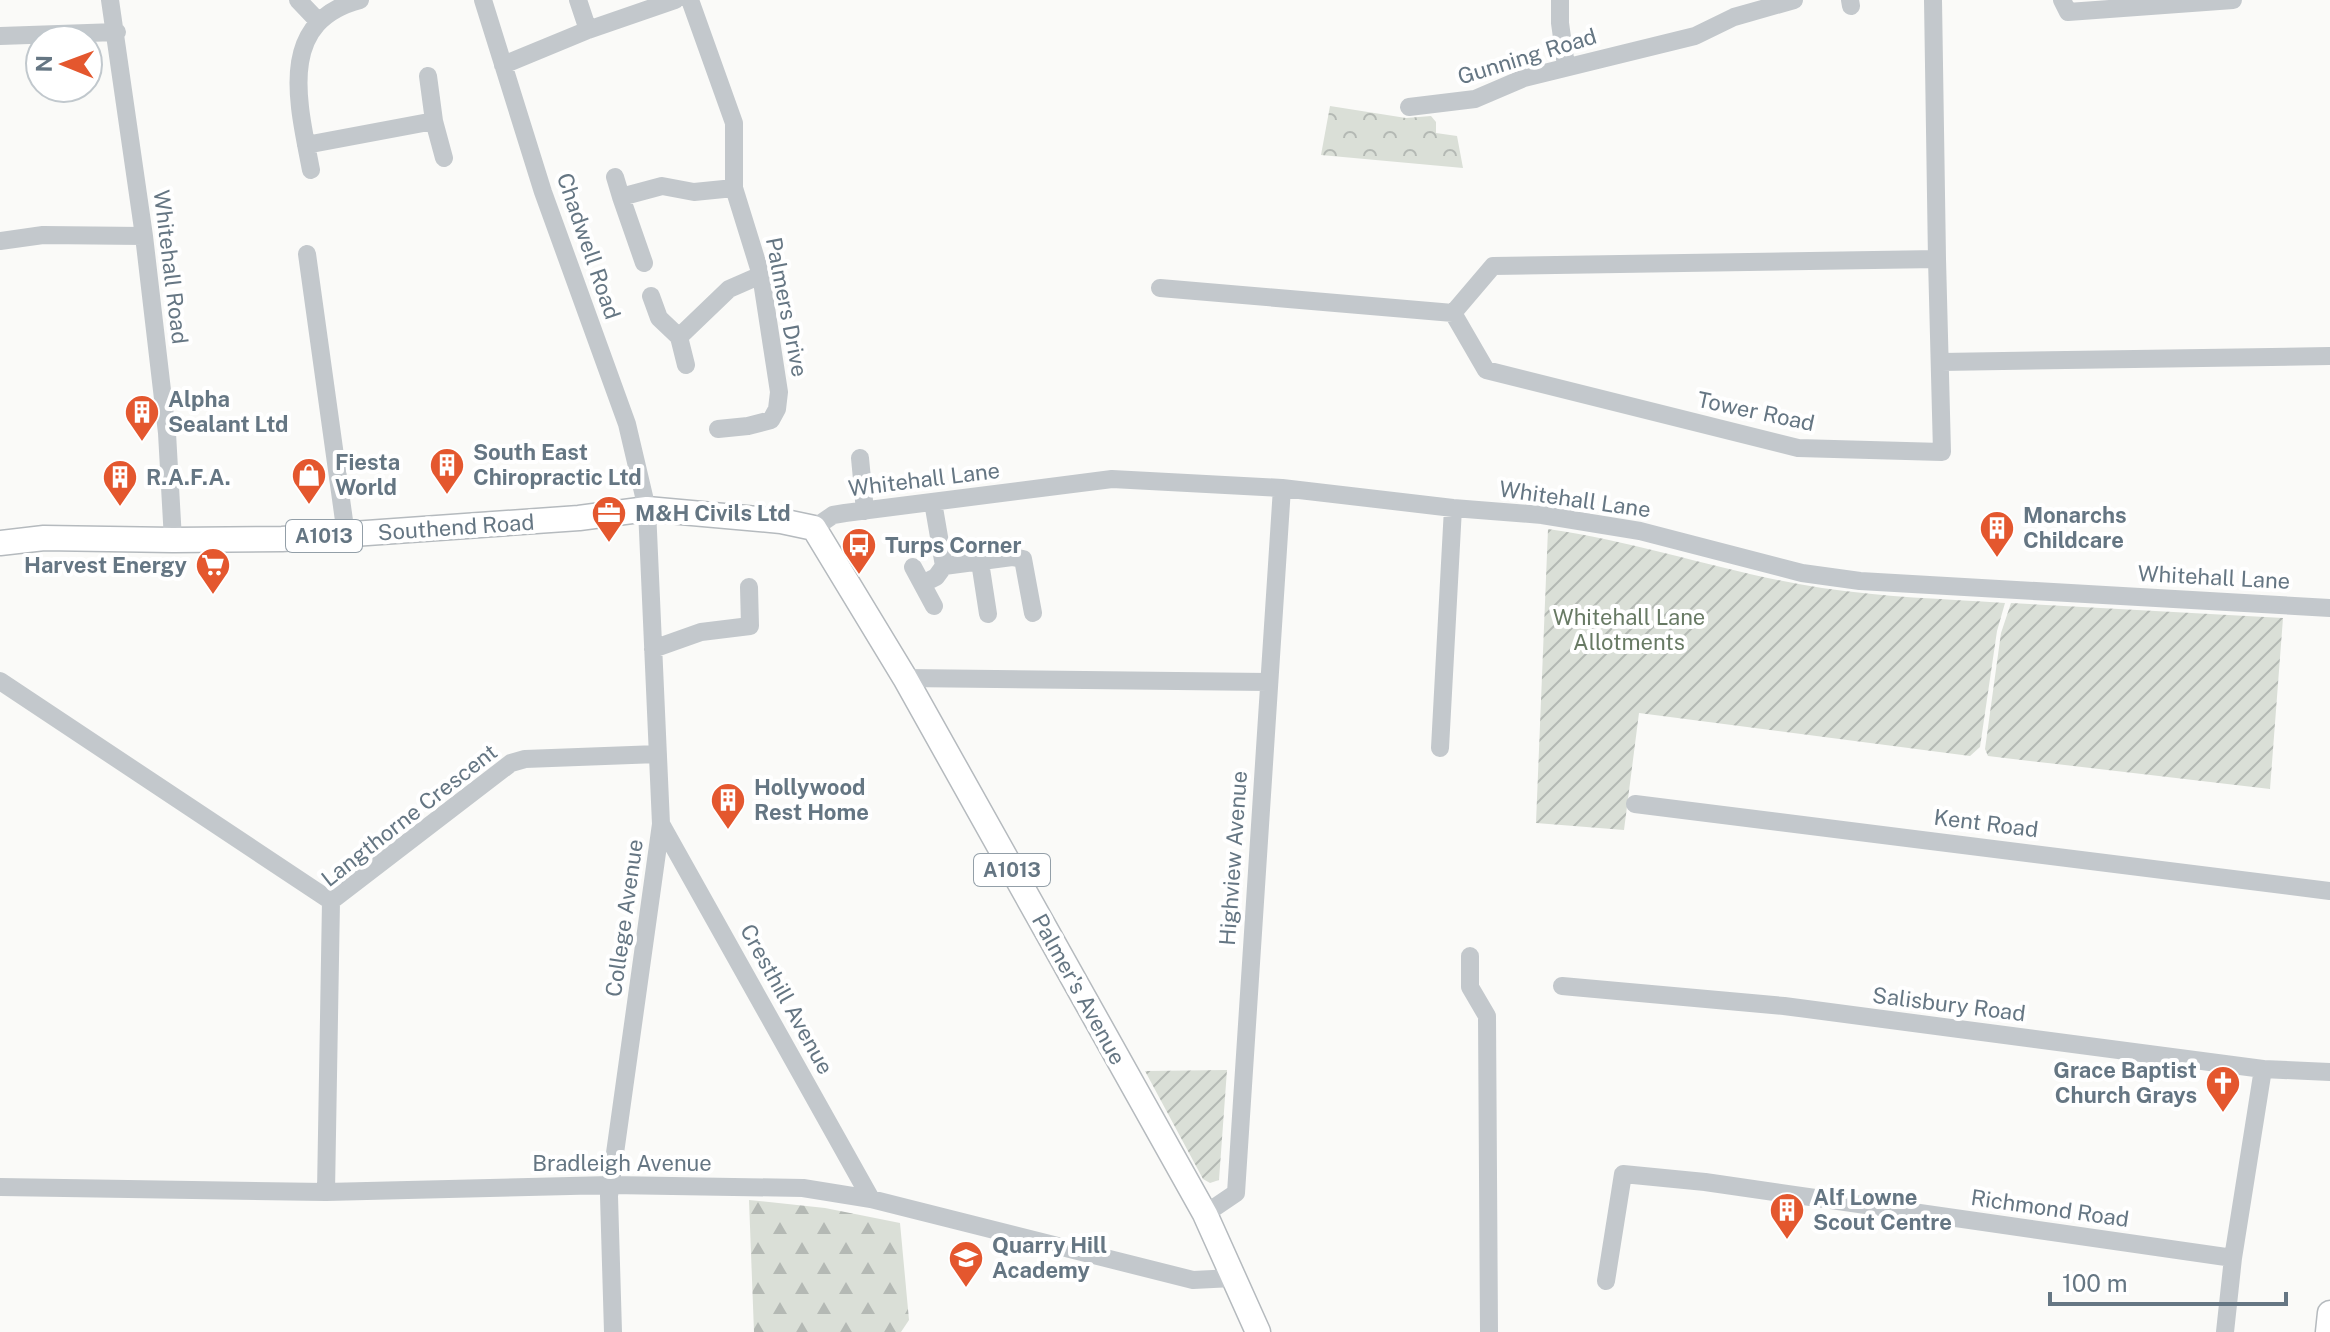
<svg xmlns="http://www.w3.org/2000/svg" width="2330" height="1332" font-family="'Public Sans',sans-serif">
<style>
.forest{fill:url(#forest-firs)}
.park{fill:url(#park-crowns)}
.garden{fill:url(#garden-furrows)}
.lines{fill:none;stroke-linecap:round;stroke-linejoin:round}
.major-casing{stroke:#b5babe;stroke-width:27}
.minor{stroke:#c3c8cc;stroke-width:18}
.major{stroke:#fff;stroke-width:24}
.labels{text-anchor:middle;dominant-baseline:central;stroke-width:8;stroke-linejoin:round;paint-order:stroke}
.shield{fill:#fff;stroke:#939fa8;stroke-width:2}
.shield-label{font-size:20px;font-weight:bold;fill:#657683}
.street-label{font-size:22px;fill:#657683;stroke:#fff}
.poi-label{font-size:22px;font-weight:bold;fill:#657683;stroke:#fff;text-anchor:start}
.park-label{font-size:22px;fill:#687a64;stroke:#fff}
</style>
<defs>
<pattern id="forest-firs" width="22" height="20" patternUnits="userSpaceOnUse" patternTransform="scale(2)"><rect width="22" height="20" fill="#dadfd7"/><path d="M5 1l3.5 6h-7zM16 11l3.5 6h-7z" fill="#b4b9b4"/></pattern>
<pattern id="park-crowns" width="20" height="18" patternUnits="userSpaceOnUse" patternTransform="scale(2)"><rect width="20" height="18" fill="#dadfd7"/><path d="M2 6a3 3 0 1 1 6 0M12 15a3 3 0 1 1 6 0" fill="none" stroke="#b4b9b4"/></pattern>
<pattern id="garden-furrows" width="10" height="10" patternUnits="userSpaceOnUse" patternTransform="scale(2)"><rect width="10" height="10" fill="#dadfd7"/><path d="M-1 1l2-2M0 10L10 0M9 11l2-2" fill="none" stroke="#b4b9b4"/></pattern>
</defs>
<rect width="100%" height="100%" fill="#fafaf8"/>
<!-- forest -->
<path class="forest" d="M749 1200 825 1208 900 1223 909 1320 901 1332H754Z"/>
<!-- park -->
<path class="park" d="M1330 106 1406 118 1431 116 1436 122V133L1457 136 1463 168 1321 155Z"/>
<!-- garden -->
<path class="garden" d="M1548 529C1641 542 1729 574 1822 588 1882 597 1944 599 2005 603L1997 631 1980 747 1970 756 1639 713 1624 830 1536 823Z
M2011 603 2283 618 2270 789 1988 756 1985 749 2001 633Z
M1227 1070 1219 1180 1210 1183 1203 1179 1145 1071Z"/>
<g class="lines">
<!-- major casing -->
<g class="major-casing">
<path id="major" d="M0 543 44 538 173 540 282 539 579 518 647 509 781 521 814 528 905 678 1205 1214 1258 1332
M2328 1332 2330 1313"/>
</g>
<!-- minor -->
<path class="minor" d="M110 0 144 236 167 433 173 540
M298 0 318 21
M483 0 543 192 627 424 647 509 661 824 609 1196 613 1332
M578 0 588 30
M690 0 734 123V188L761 275 779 392 777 409 771 420 748 426 718 429
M1560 0V23L1566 66
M1850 0 1851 6
M1933 0 1937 259
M2062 0 2068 12 2233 0
M0 36 117 32
M503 65 588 30 675 0
M428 76 434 121 444 158
M1409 107 1475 99 1524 78 1695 36 1734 17 1794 0
M306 145 434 121
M311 170C299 106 275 22 360 0
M615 177 621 197
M0 241 43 235 144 236
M307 254 346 535
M1937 259 1942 452 1798 448 1486 370 1453 313 1493 266Z
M644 263 621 197 662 186 694 192 734 188
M1160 288 1453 313
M651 296 659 318 679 337 686 365
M679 337 729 289 761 275
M1941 362 2330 356
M860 458 865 511
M814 528 833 515 845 513 1112 479 1282 488 1453 508 1542 515 1640 531 1802 573 1860 581 2330 608
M980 562 988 614
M944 566 1012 557 1023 559 1033 613
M913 567 934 606
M922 584 936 577 944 566 933 502
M653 649 701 632 750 626 749 587
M905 678 1268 682
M0 681 331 901
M1440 748 1453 508
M1635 804 2330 891
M661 824 871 1199
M1470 956V987L1487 1016 1489 1332
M1562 986 1784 1006 2263 1069 2330 1072
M0 1187 326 1192 611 1185 803 1188 871 1199 1193 1280 1233 1278
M326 1192 331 901 511 763 525 759 658 754
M1205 1214 1236 1193 1282 488
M1606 1281 1623 1174 1705 1182 2233 1258
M2225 1332 2233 1258 2263 1069"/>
<!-- major -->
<use href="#major" class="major"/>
</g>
<!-- icons -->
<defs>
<g id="building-pin" transform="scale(1.8)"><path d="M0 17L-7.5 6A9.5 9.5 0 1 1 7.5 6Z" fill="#e4572e" stroke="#fff"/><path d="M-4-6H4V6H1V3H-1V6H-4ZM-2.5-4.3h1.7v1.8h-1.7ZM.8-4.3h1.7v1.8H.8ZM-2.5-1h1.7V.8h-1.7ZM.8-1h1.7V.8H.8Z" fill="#fff"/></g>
<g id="shop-pin" transform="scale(1.8)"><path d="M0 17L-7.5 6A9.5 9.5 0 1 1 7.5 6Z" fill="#e4572e" stroke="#fff"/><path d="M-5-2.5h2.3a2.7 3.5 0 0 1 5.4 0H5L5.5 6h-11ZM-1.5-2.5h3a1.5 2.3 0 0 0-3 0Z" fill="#fff"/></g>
<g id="office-pin" transform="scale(1.8)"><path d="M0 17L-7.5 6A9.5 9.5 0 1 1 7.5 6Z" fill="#e4572e" stroke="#fff"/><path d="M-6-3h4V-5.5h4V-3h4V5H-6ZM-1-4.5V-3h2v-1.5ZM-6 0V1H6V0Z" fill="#fff"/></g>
<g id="bus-pin" transform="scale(1.8)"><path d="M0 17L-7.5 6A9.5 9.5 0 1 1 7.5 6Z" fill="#e4572e" stroke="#fff"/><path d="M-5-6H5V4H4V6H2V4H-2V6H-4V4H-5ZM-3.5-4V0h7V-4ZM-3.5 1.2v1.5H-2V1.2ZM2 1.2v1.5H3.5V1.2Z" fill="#fff"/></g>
<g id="supermarket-pin" transform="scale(1.8)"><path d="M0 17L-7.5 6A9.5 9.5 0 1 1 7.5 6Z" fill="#e4572e" stroke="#fff"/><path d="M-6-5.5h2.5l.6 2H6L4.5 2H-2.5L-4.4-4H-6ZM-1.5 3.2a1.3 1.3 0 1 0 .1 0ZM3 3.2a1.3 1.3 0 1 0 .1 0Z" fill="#fff"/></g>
<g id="church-pin" transform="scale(1.8)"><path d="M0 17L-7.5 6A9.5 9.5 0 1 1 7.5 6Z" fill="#e4572e" stroke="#fff"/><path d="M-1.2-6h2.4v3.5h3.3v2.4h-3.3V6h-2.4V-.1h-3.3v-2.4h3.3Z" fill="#fff"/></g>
<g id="school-pin" transform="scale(1.8)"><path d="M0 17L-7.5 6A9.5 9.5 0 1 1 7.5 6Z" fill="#e4572e" stroke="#fff"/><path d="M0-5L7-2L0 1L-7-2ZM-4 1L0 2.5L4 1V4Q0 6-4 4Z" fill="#fff"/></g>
</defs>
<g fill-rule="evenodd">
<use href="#building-pin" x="142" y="412"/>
<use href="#building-pin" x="447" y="465"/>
<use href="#shop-pin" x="309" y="475"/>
<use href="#building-pin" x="120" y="477"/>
<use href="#office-pin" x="609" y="513"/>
<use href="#building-pin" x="1997" y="528"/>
<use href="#bus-pin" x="859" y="545"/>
<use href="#supermarket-pin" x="213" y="565"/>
<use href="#building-pin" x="728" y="800"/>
<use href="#church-pin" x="2223" y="1083"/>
<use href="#building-pin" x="1787" y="1210"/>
<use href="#school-pin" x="966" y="1258"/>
</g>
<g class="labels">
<!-- shield labels -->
<g class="shield">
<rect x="286" y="520" width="76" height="32" rx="6"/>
<rect x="974" y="854" width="76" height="32" rx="6"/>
</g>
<g class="shield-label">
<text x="324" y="536">A1013</text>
<text x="1012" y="870">A1013</text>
</g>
<!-- street labels -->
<g class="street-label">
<text transform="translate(1527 56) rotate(-17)">Gunning Road</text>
<text transform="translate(589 246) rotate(71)">Chadwell Road</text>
<text transform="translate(171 267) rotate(83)">Whitehall Road</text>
<text transform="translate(787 307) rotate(79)">Palmers Drive</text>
<text transform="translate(1756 411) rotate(12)">Tower Road</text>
<text transform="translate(924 479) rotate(-7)">Whitehall Lane</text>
<text transform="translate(1575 499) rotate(8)">Whitehall Lane</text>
<text transform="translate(456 527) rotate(-4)">Southend Road</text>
<text transform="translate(2214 577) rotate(3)">Whitehall Lane</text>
<text transform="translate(409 815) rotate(-38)">Langthorne Crescent</text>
<text transform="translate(1986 823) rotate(7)">Kent Road</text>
<text transform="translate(1233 858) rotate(-86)">Highview Avenue</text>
<text transform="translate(624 918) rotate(-82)">College Avenue</text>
<text transform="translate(1079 989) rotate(61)">Palmer's Avenue</text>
<text transform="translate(787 999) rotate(61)">Cresthill Avenue</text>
<text transform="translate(1949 1004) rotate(7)">Salisbury Road</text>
<text x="622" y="1163">Bradleigh Avenue</text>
<text transform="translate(2050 1208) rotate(8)">Richmond Road</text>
</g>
<!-- poi labels -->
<g class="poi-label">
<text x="168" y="399">Alpha<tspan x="168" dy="25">Sealant Ltd</tspan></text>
<text x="473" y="452">South East<tspan x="473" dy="25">Chiropractic Ltd</tspan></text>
<text x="335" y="462">Fiesta<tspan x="335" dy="25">World</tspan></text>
<text x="146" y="477">R.A.F.A.</text>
<text x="635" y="513">M&amp;H Civils Ltd</text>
<text x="2023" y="515">Monarchs<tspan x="2023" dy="25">Childcare</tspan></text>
<text x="885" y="545">Turps Corner</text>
<text x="187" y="565" text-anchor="end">Harvest Energy</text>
<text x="754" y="787">Hollywood<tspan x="754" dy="25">Rest Home</tspan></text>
<text x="2197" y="1070" text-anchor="end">Grace Baptist<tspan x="2197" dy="25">Church Grays</tspan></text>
<text x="1813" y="1197">Alf Lowne<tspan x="1813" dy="25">Scout Centre</tspan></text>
<text x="992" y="1245">Quarry Hill<tspan x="992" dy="25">Academy</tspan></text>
</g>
<!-- park labels -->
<g class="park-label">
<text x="1629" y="617">Whitehall Lane<tspan x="1629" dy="25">Allotments</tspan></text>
</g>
</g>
<!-- north arrow -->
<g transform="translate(64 64) rotate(271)"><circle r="38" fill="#ffffff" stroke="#c1c8cd" stroke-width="2"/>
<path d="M0-6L14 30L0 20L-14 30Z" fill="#e4572e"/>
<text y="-12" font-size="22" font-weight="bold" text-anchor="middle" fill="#657683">N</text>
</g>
<!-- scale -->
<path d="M2050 1292v12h236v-12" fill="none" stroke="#657683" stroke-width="4"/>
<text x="2062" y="1292" font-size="24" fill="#657683" stroke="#ffffff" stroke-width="6" paint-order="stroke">100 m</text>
</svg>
